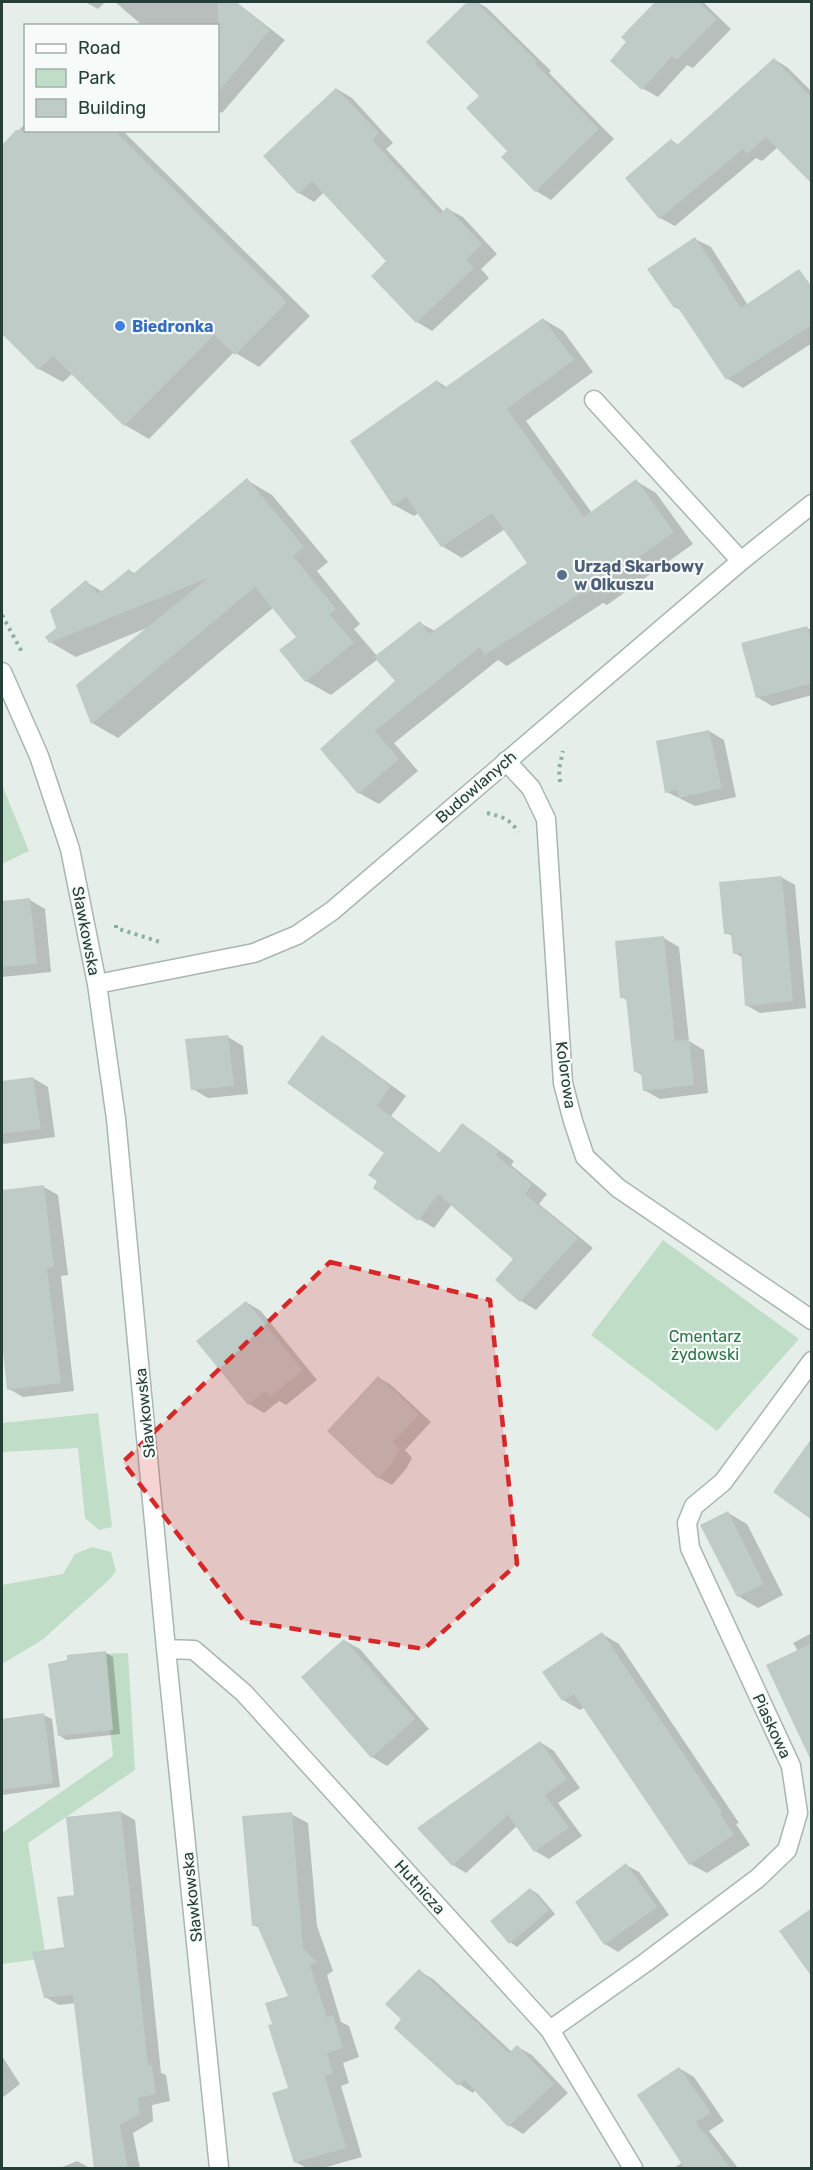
<svg xmlns="http://www.w3.org/2000/svg" width="813" height="2170" font-family="Rubik,sans-serif">
<style>
.green{fill:#c0ddc7}
.shadow{fill:#0003}
.building{fill:#becbc6}
.lines{fill:none;stroke-linecap:round;stroke-linejoin:round}
.minor-casing{stroke:#a8b6b1;stroke-width:21}
.path{stroke:#88b0a2;stroke-width:4;stroke-dasharray:3 4.5;stroke-linecap:butt}
.minor{stroke:#fff;stroke-width:18}
.marked{fill:#d62828;fill-opacity:0.2;stroke:#d62828;stroke-width:4.5;stroke-dasharray:12 8;stroke-linejoin:round}
.shop-dot{fill:#3f7fe0;stroke:#f6faf8;stroke-width:2}
.service-dot{fill:#5c6f8a;stroke:#f6faf8;stroke-width:2}
.labels{text-anchor:middle;dominant-baseline:central;stroke-width:4.5;stroke-linejoin:round;paint-order:stroke}
.shop-label{font-size:16px;font-weight:bold;fill:#366cbe;stroke:#f6faf8;text-anchor:start}
.service-label{font-size:16px;font-weight:bold;fill:#4e5e75;stroke:#f6faf8;text-anchor:start}
.street-label{font-size:16px;fill:#253f38;stroke:#f6faf8}
.park-label{font-size:16px;fill:#31744a;stroke:#f6faf8}
</style>
<rect width="100%" height="100%" fill="#e6eeea"/>
<!-- green -->
<path class="green" d="M2 785 29 851 2 864Z
M663 1240 799 1339 717 1431 591 1335Z
M98 1413 112 1527 99 1530 85 1518 78 1448 2 1452V1423Z
M92 1547 111 1552 116 1571 110 1579 42 1640 2 1664V1585L63 1574 75 1554Z
M128 1653 135 1770 28 1843 46 1958 2 1964V1833L113 1756 102 1654Z"/>
<!-- shadow -->
<path class="shadow" d="M85 2H105L98 9Z
M115 2H236L285 40 222 113 218 111V26H143Z
M469 2H477L487 8 551 71 549 73 614 139 551 200 536 191 503 157 510 151 481 96 428 42Z
M657 2H703L731 29 693 68 687 65 658 97 642 88 628 42 623 37Z
M774 59 788 68 812 92V182L778 147 762 161 756 158 675 226 660 218 627 178 672 141 679 145Z
M337 89 352 98 393 143 386 149 444 212 448 209 463 217 497 254 481 269 489 278 432 331 417 322 388 261 324 192 314 202 299 193 265 157Z
M26 123V130H122L310 316 259 367 234 352 149 439 125 425 73 373 63 382 39 369 2 331V147Z
M695 239 711 247 751 310 812 288V346L809 345 743 388 728 379 683 312 675 307 649 270Z
M543 319 563 331 593 372 526 421 592 513 636 481 656 493 693 544 607 605 603 603 507 666 498 660 394 743 418 771 379 804 359 793 322 749 397 681 378 659 331 695 306 681 298 637 274 607 118 738 92 723 78 686 149 627 76 657 50 642 86 582 103 592 129 570 135 574 247 480 272 495 328 562 317 571 360 624 354 629 377 656 420 623 435 631 529 564 505 529 462 558 442 546 419 513 414 516 394 505 437 381 448 388Z
M807 628 812 630V695L772 706 757 697Z
M709 731 724 740 736 797 695 806 667 792Z
M781 877 795 885 806 1008 760 1013 746 1005 743 958 735 953 732 936 726 933Z
M30 900 45 909 51 972 2 977V903Z
M664 938 679 947 689 1041 704 1050 708 1093 660 1099 644 1090 643 1076 635 1071 628 1001 622 997Z
M228 1037 243 1046 248 1094 208 1098 193 1089Z
M323 1037 338 1046 406 1096 391 1116 441 1154 462 1125 477 1134 514 1161 511 1165 547 1194 539 1204 593 1248 536 1310 521 1301 497 1280 515 1259 452 1204 434 1228 419 1219 387 1153Z
M33 1078 48 1087 55 1137 3 1144 2 1083Z
M44 1187 58 1195 68 1275 61 1276 74 1391 23 1397 9 1389 2 1330V1323H6L2 1286V1191Z
M246 1302 261 1311 317 1380 286 1405 279 1401 264 1413 249 1404Z
M378 1377 391 1385 431 1422 405 1450 412 1458 406 1469 392 1485 379 1478 329 1431Z
M728 1513 747 1524 783 1595 758 1608 738 1596Z
M812 1633V1752L798 1651 793 1643Z
M602 1634 619 1644 739 1823 736 1824 750 1845 707 1873 690 1864 585 1707 580 1710 563 1700Z
M345 1641 360 1649 429 1729 387 1766 372 1757Z
M106 1653 113 1657 120 1734 66 1740 59 1735 69 1661Z
M44 1715 52 1719 60 1787 2 1795V1720Z
M540 1742 554 1751 580 1788 558 1803 582 1836 549 1859 535 1851 517 1826 466 1873 453 1865Z
M121 1812 135 1820 161 2073 166 2075 170 2101 152 2105 153 2121 133 2133 140 2168H95L76 2003 59 2005 45 1997 66 1948 75 1896Z
M291 1814 308 1823 317 1926 333 1971 327 1975 341 2022 349 2026 359 2057 343 2063 349 2083 341 2086 362 2157 323 2168H307L295 2162 290 2089 274 2025 290 1997 261 1929 254 1925Z
M626 1865 639 1872 669 1915 618 1952 605 1944 577 1902Z
M530 1889 538 1894 555 1914 517 1947 510 1942Z
M419 1971 433 1979 512 2052 518 2047 532 2055 568 2093 523 2134 509 2125 476 2089 473 2093 459 2084 404 2019Z
M2 2056 20 2084 2 2098Z
M679 2068 694 2077 724 2121 709 2131 738 2168H674L683 2162Z
M77 2161 90 2168H60Z"/>
<!-- building -->
<path class="building" d="M218 2H236L270 30 218 92Z
M467 2H476L537 61 535 63 599 129 535 192 501 157 507 151 466 108 479 96 426 42Z
M655 2H699L717 19 677 60 672 56 642 90 610 61 626 42 621 37Z
M774 58 812 98V184L766 137 747 154 743 149 659 219 625 178 671 139 677 145Z
M336 88 379 133 372 140 440 214 447 207 482 244 466 260 474 268 416 323 371 276 386 261 312 181 298 194 263 156Z
M16 130H114L287 302 235 355 214 335 124 426 53 356 38 370 2 334V145Z
M695 237 741 308 799 269 812 287V325L726 380 677 306 674 308 647 269Z
M543 318 574 360 507 409 584 517 636 479 674 532 586 594 584 591 485 655 480 647 375 731 399 759 358 794 320 749 395 681 374 657 420 621 429 634 527 563 492 513 441 547 406 497 393 506 350 441 437 380 443 389Z
M247 478 304 547 293 556 336 609 329 614 354 643 305 682 279 650 296 637 255 587 91 724 76 685 208 578 49 643 45 637 56 628 50 610 86 580 98 594 129 569 133 574Z
M807 626 812 642V683L756 698 741 643Z
M709 730 722 788 679 798 677 790 665 793 656 741Z
M782 876 793 1001 745 1006 741 953 733 954 731 934H724L719 882Z
M30 898 37 964 2 967V901Z
M664 936 675 1041 689 1040 694 1085 643 1091 641 1072H634L626 998H620L615 941Z
M228 1035 234 1086 191 1090 185 1039Z
M322 1035 391 1086 377 1106 439 1153 462 1123 499 1151 496 1155 532 1184 525 1194 578 1238 520 1302 495 1280 513 1259 438 1194 418 1221 373 1188 377 1181 368 1175 384 1153 287 1083Z
M33 1077 41 1129 2 1134V1081Z
M44 1185 54 1267 47 1268 61 1383 7 1390 2 1342V1190Z
M246 1301 303 1370 270 1397 266 1391 248 1405 196 1341Z
M378 1376 419 1414 393 1442 399 1449 393 1462 378 1479 327 1431Z
M812 1438V1520L773 1492Z
M728 1511 764 1584 737 1597 700 1525Z
M602 1632 723 1813 720 1814 734 1835 689 1865 574 1694 562 1701 542 1672Z
M344 1639 415 1719 371 1758 301 1677Z
M812 1643V1763L766 1665Z
M106 1651 113 1730 58 1736 48 1664 67 1660V1655Z
M44 1713 53 1783 2 1790V1719Z
M540 1741 567 1779 545 1795 569 1828 534 1852 508 1815 452 1866 417 1828Z
M121 1811 148 2066 152 2065 156 2094 138 2098 140 2114 120 2125 128 2169H94L73 1995 44 1998 32 1952 64 1947 57 1897 74 1895 66 1817Z
M292 1812 303 1948 317 1962 310 1965 327 2017 333 2015 343 2048 327 2053 333 2074 325 2076 346 2148 294 2163 272 2093 288 2088 268 2025 272 2024 265 2003 288 1996 257 1925 252 1926 242 1816Z
M626 1863 657 1907 604 1945 575 1902Z
M530 1888 549 1910 509 1944 490 1921Z
M812 1908V1977L779 1931Z
M419 1969 509 2053 517 2045 554 2084 508 2127 464 2079 458 2086 394 2028 401 2019 385 2004Z
M679 2067 711 2113 696 2122 731 2169H685L637 2095Z"/>
<g class="lines">
<!-- minor casing -->
<g class="minor-casing">
<path id="minor" d="M594 400 741 561
M2 672 39 756 70 849 97 984 116 1119 166 1649 219 2168
M506 761 531 788 546 819 563 1083 573 1121 585 1157 618 1188 812 1320
M97 984 254 953 297 935 332 911 741 561 812 504
M166 1649 194 1650 244 1693 550 2030 633 2168
M550 2030 645 1963 758 1878 787 1850 798 1813 791 1766 690 1548 687 1523 694 1506 723 1482 812 1361"/>
</g>
<!-- path -->
<path class="path" d="M2 615 22 652
M560 782 559 769 563 751
M487 813C500 816 511 819 518 832
M116 925V928L160 942"/>
<!-- minor -->
<use href="#minor" class="minor"/>
</g>
<!-- marked area -->
<path class="marked" d="M330 1262 490 1300 517 1564 424 1649 244 1621 123 1462Z"/>
<!-- markers -->
<circle class="shop-dot" cx="120" cy="326" r="6"/>
<circle class="service-dot" cx="562" cy="575" r="6"/>
<g class="labels">
<!-- shop labels -->
<g class="shop-label">
<text x="132" y="326">Biedronka</text>
</g>
<!-- service labels -->
<g class="service-label">
<text x="574" y="566">Urząd Skarbowy<tspan x="574" dy="18">w Olkuszu</tspan></text>
</g>
<!-- street labels -->
<g class="street-label">
<text transform="translate(476 787) rotate(-41)">Budowlanych</text>
<text transform="translate(86 931) rotate(79)">Sławkowska</text>
<text transform="translate(566 1075) rotate(82)">Kolorowa</text>
<text transform="translate(145 1413) rotate(-96)">Sławkowska</text>
<text transform="translate(772 1726) rotate(65)">Piaskowa</text>
<text transform="translate(420 1887) rotate(48)">Hutnicza</text>
<text transform="translate(192 1897) rotate(-96)">Sławkowska</text>
</g>
<!-- park labels -->
<g class="park-label">
<text x="705" y="1336">Cmentarz<tspan x="705" dy="18">żydowski</tspan></text>
</g>
</g>
<!-- border -->
<rect width="813" height="2170" fill="none" stroke="#253f38" stroke-width="6"/>
<!-- legend -->
<rect x="24" y="24" width="195" height="108" fill="#f6faf8" stroke="#a2afab" stroke-width="1.5"/>
<rect x="36" y="44" width="30" height="9" fill="#ffffff" stroke="#a2afab" stroke-width="1.5"/>
<text x="78" y="54" font-size="18" fill="#253f38">Road</text>
<rect x="36" y="69" width="30" height="18" fill="#c0ddc7" stroke="#a2afab" stroke-width="1.5"/>
<text x="78" y="84" font-size="18" fill="#253f38">Park</text>
<rect x="36" y="99" width="30" height="18" fill="#becbc6" stroke="#a2afab" stroke-width="1.5"/>
<text x="78" y="114" font-size="18" fill="#253f38">Building</text>
</svg>
